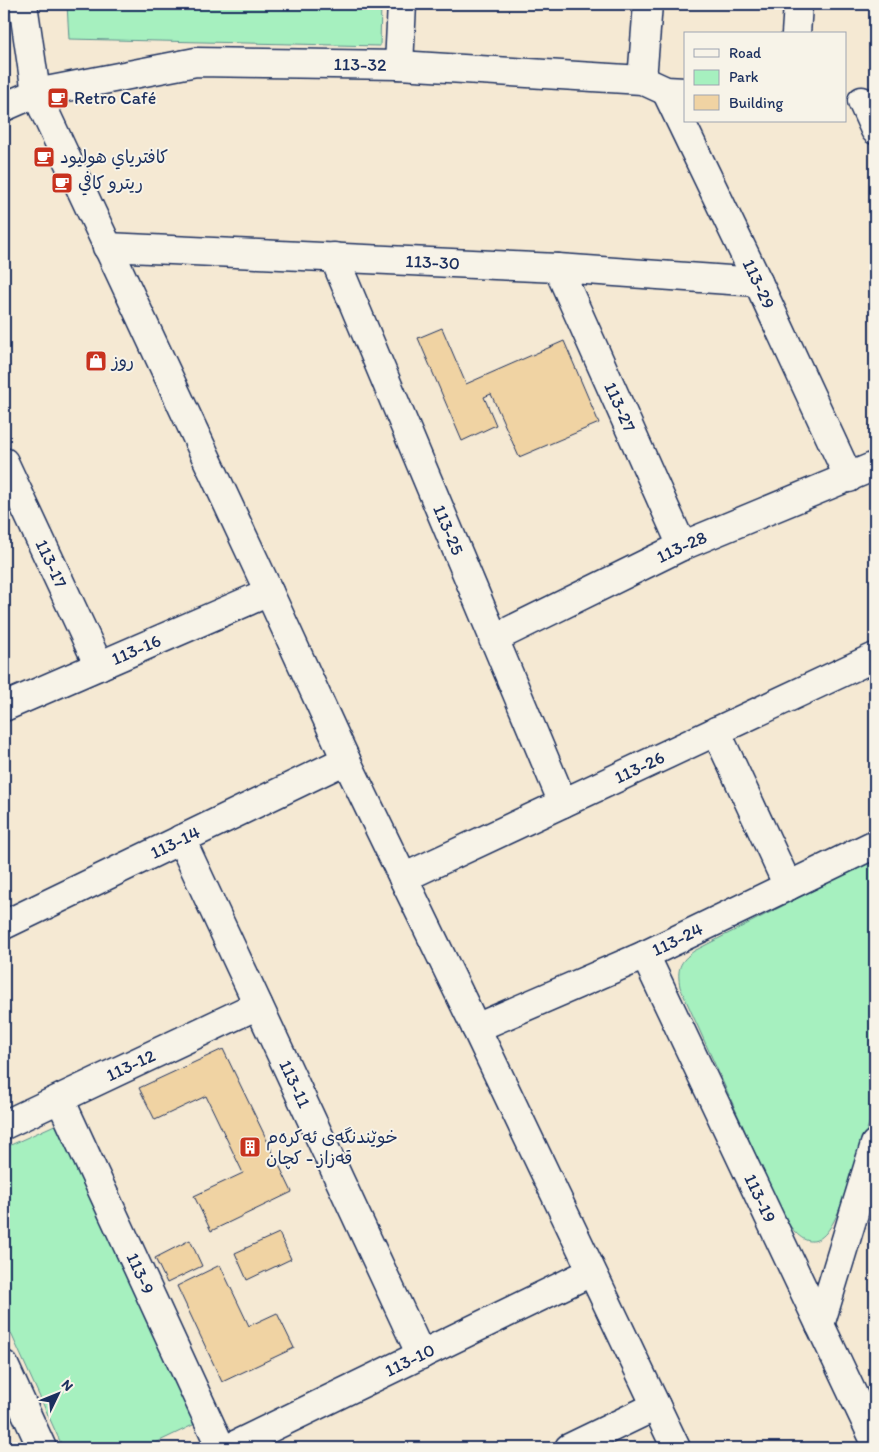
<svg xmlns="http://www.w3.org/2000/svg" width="879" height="1452" font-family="Itim,'Playpen Sans Arabic',sans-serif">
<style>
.green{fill:#a6f0bf;stroke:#60908e}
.building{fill:#f0d3a3;stroke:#1b2f5e}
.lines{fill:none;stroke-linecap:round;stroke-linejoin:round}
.minor-casing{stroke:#1b2f5e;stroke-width:31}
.minor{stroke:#f7f3e8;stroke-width:28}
.labels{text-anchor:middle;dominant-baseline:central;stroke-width:4;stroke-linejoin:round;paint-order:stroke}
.street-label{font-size:18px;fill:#1b2f5e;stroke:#f7f3e8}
.poi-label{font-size:18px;fill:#1b2f5e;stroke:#f7f3e8;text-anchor:start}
</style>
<rect width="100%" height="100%" fill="#f5e9d3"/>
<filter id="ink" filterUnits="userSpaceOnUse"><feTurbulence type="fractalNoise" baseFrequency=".02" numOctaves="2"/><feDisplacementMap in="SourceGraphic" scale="10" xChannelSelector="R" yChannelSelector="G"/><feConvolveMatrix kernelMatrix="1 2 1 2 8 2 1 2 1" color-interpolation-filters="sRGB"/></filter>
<g filter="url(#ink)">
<!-- green -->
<path class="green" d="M67 4H381L380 46 69 39Z
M875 859C875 914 875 968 875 1023 875 1048 878 1074 875 1099 874 1115 861 1144 856 1160 845 1193 824 1286 783 1215L680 987C677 969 679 962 694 951Z
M59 1123 195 1424 145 1448H63L4 1318V1148Z"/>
<!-- building -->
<path class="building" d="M442 328 466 384 564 341 599 423 519 457 491 394 484 397 496 425 462 441 418 338Z
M223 1049 292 1192 211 1231 194 1196 243 1173 206 1096 155 1120 139 1088Z
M279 1233 291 1259 247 1280 235 1253Z
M190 1240 202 1266 167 1283 155 1258Z
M220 1265 249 1326 277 1313 294 1348 222 1382 177 1286Z"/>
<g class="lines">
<!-- minor casing -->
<g class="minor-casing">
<g id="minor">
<path d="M23 4 36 93 269 592 346 760 476 1028 676 1448"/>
<path d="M796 34 798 4"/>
<path d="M399 65 402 4"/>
<path d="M642 80 648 4"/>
<path id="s1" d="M666 91 758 282 849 478"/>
<path d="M862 101 875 130"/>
<path id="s2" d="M4 107 36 93 196 62 399 65 642 80 666 91 685 92"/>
<path id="s3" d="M107 247 558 268 758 282"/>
<path id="s4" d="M334 257 563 803"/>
<path id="s5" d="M558 268 682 546"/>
<path id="s6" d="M4 462 99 666"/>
<path id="s7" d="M493 639 682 546 875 466"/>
<path id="s8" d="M4 707 269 592"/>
<path d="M716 731 788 886"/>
<path id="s9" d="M181 839 421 1355"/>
<path id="s10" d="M403 878 875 657"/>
<path id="s11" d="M4 925 346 760"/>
<path id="s12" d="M645 955 875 1441"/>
<path id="s13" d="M476 1028 645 955 875 844"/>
<path id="s14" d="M60 1099 221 1448"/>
<path id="s15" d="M4 1125 258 1005"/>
<path d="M820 1325 875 1144"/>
<path d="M4 1365 42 1448"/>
<path id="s16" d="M229 1448 591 1272"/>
<path d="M569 1448 656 1406"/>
</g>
</g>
<!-- minor -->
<use href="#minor" class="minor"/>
</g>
</g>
<!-- icons -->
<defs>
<g id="cafe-square" transform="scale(1.125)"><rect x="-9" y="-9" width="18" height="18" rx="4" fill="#c8321e" stroke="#f7f3e8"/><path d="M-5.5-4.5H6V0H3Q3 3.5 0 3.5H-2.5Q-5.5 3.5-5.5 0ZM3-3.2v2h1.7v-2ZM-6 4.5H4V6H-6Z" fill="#fff"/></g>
<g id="shop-square" transform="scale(1.125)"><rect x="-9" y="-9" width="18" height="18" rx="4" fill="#c8321e" stroke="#f7f3e8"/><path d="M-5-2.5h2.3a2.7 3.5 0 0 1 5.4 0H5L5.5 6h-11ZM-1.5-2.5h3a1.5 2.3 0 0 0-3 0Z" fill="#fff"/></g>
<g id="building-square" transform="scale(1.125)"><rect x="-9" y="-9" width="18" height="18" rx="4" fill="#c8321e" stroke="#f7f3e8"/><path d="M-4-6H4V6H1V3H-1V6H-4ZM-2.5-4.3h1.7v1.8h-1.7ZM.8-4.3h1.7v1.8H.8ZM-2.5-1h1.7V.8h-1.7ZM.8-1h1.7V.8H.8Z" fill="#fff"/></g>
</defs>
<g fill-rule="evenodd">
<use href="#cafe-square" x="58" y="98"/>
<use href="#cafe-square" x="44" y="157"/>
<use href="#cafe-square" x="62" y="183"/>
<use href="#shop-square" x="96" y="361"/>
<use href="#building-square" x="250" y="1147"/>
</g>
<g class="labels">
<!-- street labels -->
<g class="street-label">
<text stroke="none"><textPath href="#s2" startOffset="362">113-32</textPath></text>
<text stroke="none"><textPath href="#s3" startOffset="326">113-30</textPath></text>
<text stroke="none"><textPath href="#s1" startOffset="214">113-29</textPath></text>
<text stroke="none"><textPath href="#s5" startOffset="152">113-27</textPath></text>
<text stroke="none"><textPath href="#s4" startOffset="296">113-25</textPath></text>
<text stroke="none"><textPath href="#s7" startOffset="210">113-28</textPath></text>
<text stroke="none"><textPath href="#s6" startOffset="112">113-17</textPath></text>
<text stroke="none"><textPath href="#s8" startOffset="144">113-16</textPath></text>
<text stroke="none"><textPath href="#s10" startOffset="261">113-26</textPath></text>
<text stroke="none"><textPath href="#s11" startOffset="190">113-14</textPath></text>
<text stroke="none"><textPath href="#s13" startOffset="220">113-24</textPath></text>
<text stroke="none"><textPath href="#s15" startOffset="140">113-12</textPath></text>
<text stroke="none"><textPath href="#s9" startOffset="270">113-11</textPath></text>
<text stroke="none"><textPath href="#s12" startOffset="269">113-19</textPath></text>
<text stroke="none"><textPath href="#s14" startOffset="192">113-9</textPath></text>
<text stroke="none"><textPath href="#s16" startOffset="201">113-10</textPath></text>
</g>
<!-- poi labels -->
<g class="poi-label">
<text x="74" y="98">Retro Café</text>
<text x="60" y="157">كافترياي هوليود</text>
<text x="78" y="183">ريترو كافي</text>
<text x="112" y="361">روز</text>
<text x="266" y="1137">خوێندنگەی ئەکرەم<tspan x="266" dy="21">قەزاز - کچان</tspan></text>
</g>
</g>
<!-- margin -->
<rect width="879" height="1452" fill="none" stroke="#f7f3e8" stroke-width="20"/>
<rect x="10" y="10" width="859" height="1432" fill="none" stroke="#1b2f5e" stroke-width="2" filter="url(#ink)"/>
<!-- legend -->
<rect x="684" y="32" width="162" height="90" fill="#f7f3e8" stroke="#9fa5b1"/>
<rect x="694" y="49" width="25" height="8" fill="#f7f3e8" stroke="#9fa5b1"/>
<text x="729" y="58" font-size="15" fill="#1b2f5e">Road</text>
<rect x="694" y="70" width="25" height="15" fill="#a6f0bf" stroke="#9fa5b1"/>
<text x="729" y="82" font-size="15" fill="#1b2f5e">Park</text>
<rect x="694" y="95" width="25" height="15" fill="#f0d3a3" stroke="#9fa5b1"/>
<text x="729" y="108" font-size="15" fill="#1b2f5e">Building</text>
<!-- north arrow -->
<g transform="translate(58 1394) rotate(47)" stroke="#f7f3e8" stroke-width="4" paint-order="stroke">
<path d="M0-4L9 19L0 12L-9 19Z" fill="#1b2f5e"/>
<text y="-8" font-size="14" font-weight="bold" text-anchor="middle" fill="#1b2f5e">N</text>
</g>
</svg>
